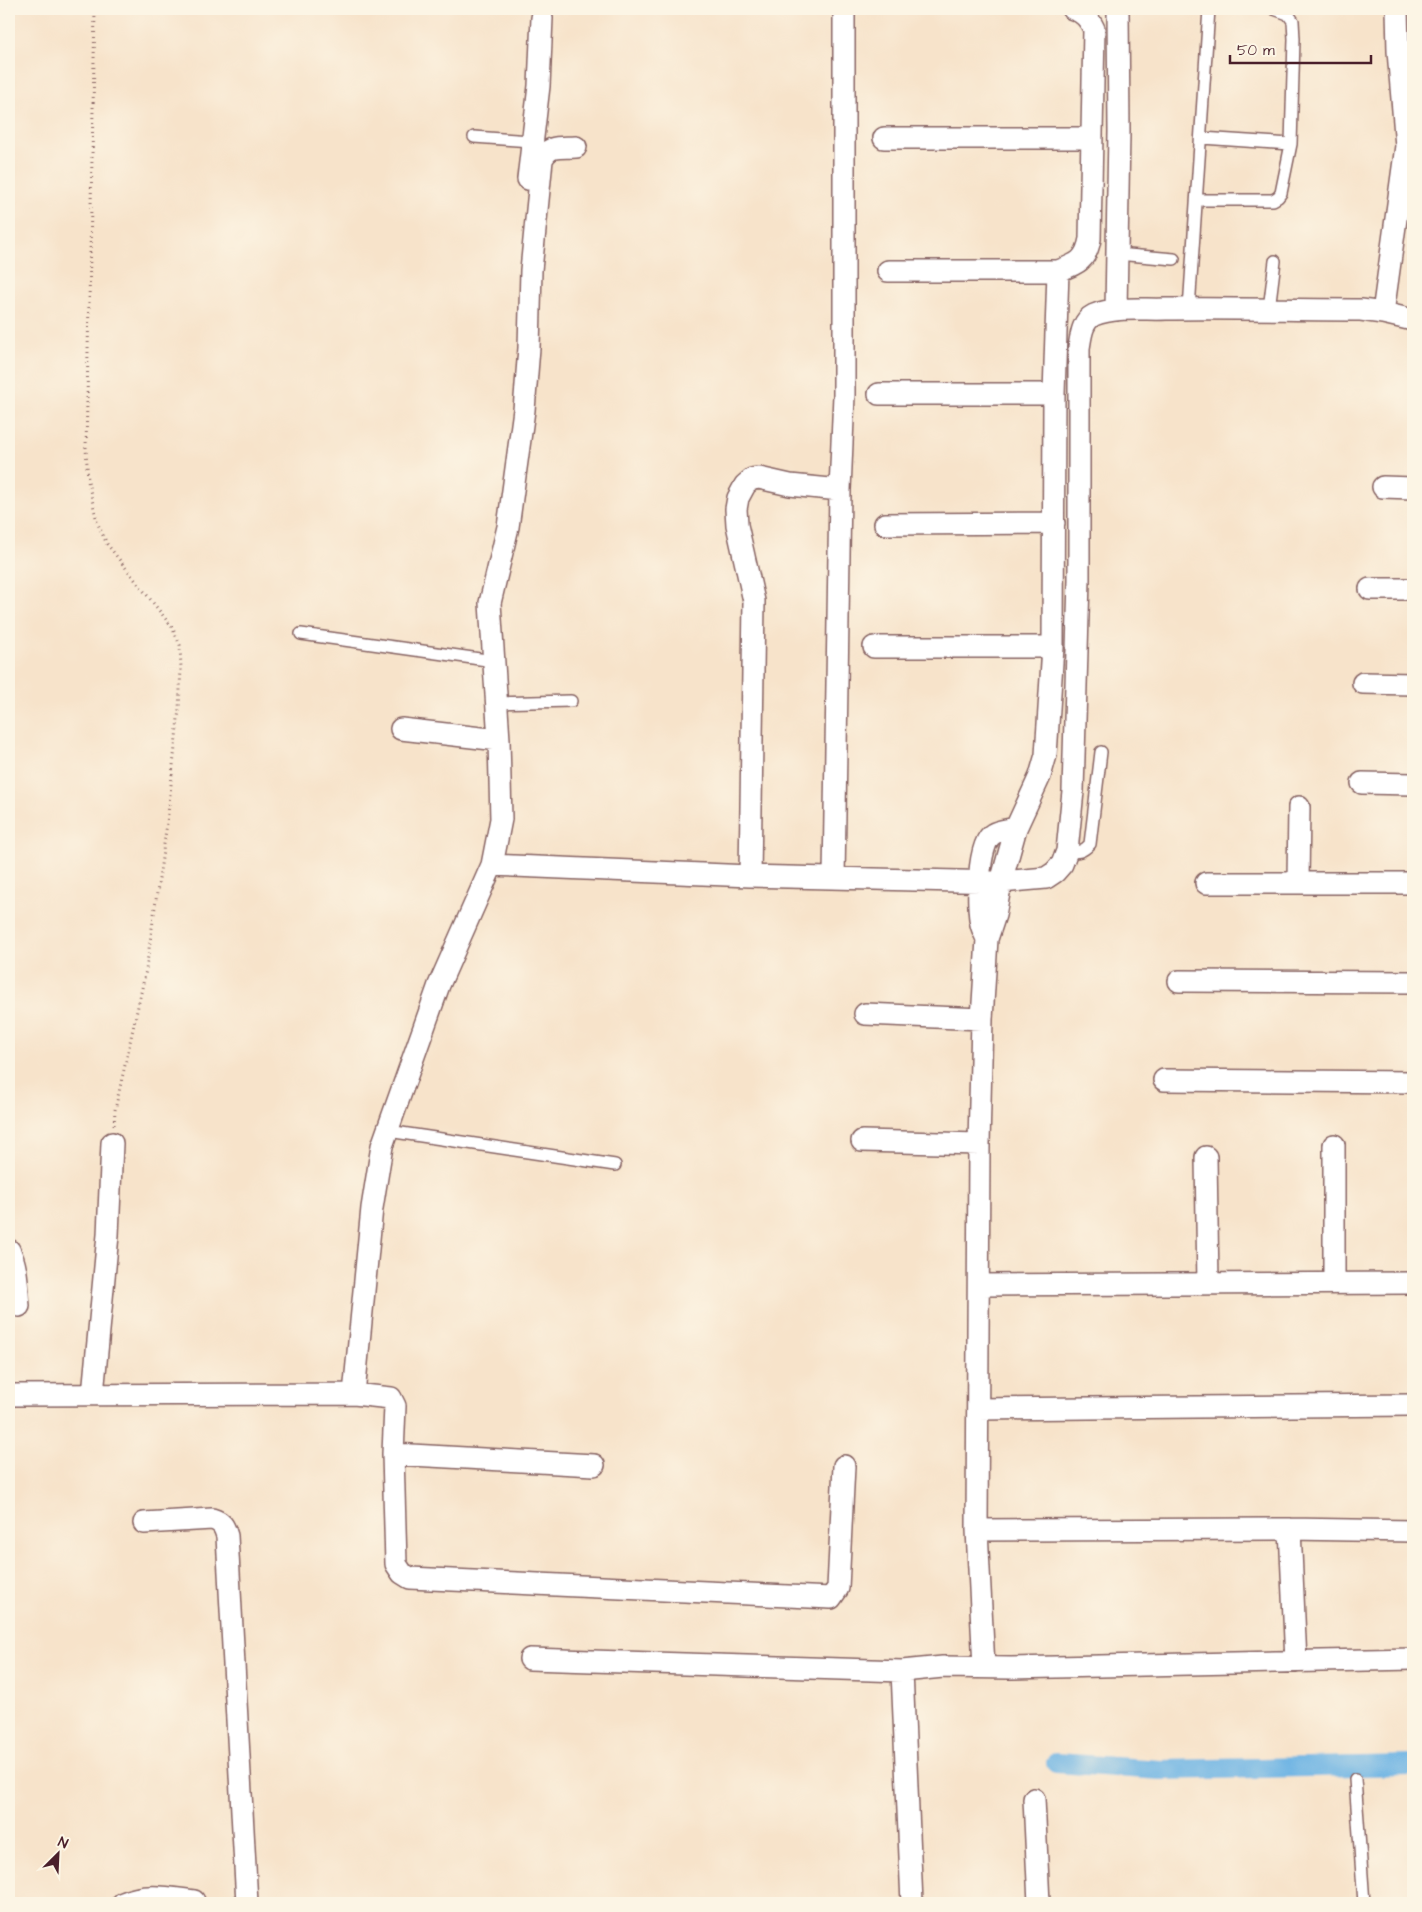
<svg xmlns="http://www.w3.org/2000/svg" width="1422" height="1912" font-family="'Architects Daughter',sans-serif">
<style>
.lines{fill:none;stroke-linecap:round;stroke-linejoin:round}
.canal{stroke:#6db4e4;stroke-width:20}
.lane-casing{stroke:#876463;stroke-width:14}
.street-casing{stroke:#876463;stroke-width:24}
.path{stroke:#876463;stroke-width:3;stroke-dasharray:1 4;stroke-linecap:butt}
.lane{stroke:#fff;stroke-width:11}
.street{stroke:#fff;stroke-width:21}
</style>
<rect width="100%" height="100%" fill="#fcf5e5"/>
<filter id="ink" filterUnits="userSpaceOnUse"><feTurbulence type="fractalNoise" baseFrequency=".02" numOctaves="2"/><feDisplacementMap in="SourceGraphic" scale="10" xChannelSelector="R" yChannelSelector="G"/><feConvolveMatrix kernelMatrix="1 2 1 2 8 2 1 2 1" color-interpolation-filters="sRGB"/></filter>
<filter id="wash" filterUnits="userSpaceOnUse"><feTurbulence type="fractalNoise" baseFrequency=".0096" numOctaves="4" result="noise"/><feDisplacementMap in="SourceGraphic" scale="20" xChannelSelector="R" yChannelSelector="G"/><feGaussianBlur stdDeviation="1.12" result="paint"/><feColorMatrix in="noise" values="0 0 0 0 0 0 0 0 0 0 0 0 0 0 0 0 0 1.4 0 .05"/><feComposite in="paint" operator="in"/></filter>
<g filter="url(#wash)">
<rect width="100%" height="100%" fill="#f7e3ca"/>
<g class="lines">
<!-- canal -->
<path class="canal" d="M1056 1763 1161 1770 1413 1765"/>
</g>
</g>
<g filter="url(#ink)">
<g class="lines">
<!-- lane casing -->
<g class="lane-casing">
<path id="lane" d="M474 137 531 141
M1202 138 1291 144
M1197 200H1273L1278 197 1281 193 1291 144 1294 39 1293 21 1288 14 1274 9
M1117 254 1174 259
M1189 309 1209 9
M1269 309 1275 261
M301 634 494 661
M496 703 571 701
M1067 851C1077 853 1083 852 1090 844L1101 752
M388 1131 615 1165
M1355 1779 1364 1903"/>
</g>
<!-- street casing -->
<g class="street-casing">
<path id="street" d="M884 138H1091
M528 179 539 86 542 18
M888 271H1058C1077 264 1086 261 1090 239L1094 29C1089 19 1084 12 1073 9
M1116 310 1119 132 1118 9
M1383 313 1406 146 1398 51 1397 9
M879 394H1054
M1383 487 1413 488
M885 524 1054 523
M1370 589H1413
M874 647H1053
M1363 683 1413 684
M401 729 499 740
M1362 783 1413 784
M492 865 750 876 1001 882 1046 878 1055 872 1062 864 1067 851 1073 791 1079 580V348C1081 336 1082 321 1094 315 1116 306 1144 310 1166 309 1231 308 1296 310 1361 310L1383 313 1413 320
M750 876 754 601 737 525 736 509 738 498 745 485 752 479 759 478 790 485 840 490
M834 878 840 490 844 395V9
M1298 882 1299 807
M1206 883H1413
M987 939C985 934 982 929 981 924 977 908 977 843 993 834 999 830 1009 830 1016 828
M1179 981 1413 982
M865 1014 982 1019
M1164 1080 1413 1082
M862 1141 979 1144
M1206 1157 1208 1284
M9 1250C18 1267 17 1287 19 1306
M1334 1283V1145
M979 1285 1413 1283
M93 1394 108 1235 112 1143
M354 1394 372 1208 382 1146 439 985 492 865 501 819 499 740 490 603 508 527 524 410 529 348 531 270 542 160C549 144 560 148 576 147
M9 1395 354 1394 391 1398 395 1406 393 1454 396 1564 402 1573 410 1578 831 1598 838 1588 844 1466
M978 1409 1413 1405
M393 1454 594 1465
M144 1523 212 1519C222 1522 224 1526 227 1536L247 1903
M1290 1529 1296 1662
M977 1530 1290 1529 1413 1531
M530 1659 902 1671
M984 1667 977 1530 979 1144 982 1019 987 939 995 915 1001 882 1016 828 1040 776 1046 755 1053 647 1054 394 1058 271
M1034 1799 1039 1903
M123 1903C145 1892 171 1898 194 1901
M912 1903 902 1671 943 1667 1011 1668 1413 1659"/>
</g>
<!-- path -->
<path class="path" d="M95 12 86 448 88 481 97 522 107 544 172 627 180 645 181 668 179 709 167 823 146 970 115 1110 114 1126"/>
<!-- lane -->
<use href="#lane" class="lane"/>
<!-- street -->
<use href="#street" class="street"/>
</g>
</g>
<!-- margin -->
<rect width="1422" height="1912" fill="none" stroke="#fcf5e5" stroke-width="30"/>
<!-- north arrow -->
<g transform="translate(58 1854) rotate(24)" stroke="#fcf5e5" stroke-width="4" paint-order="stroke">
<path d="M0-4L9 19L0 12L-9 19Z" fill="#4a1f2b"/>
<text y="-8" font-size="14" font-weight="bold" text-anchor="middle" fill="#4a1f2b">N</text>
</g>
<!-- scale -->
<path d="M1230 55v8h141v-8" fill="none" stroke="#4a1f2b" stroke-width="2.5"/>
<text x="1237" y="55" font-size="15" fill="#4a1f2b" stroke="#fcf5e5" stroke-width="4" paint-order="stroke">50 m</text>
</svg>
